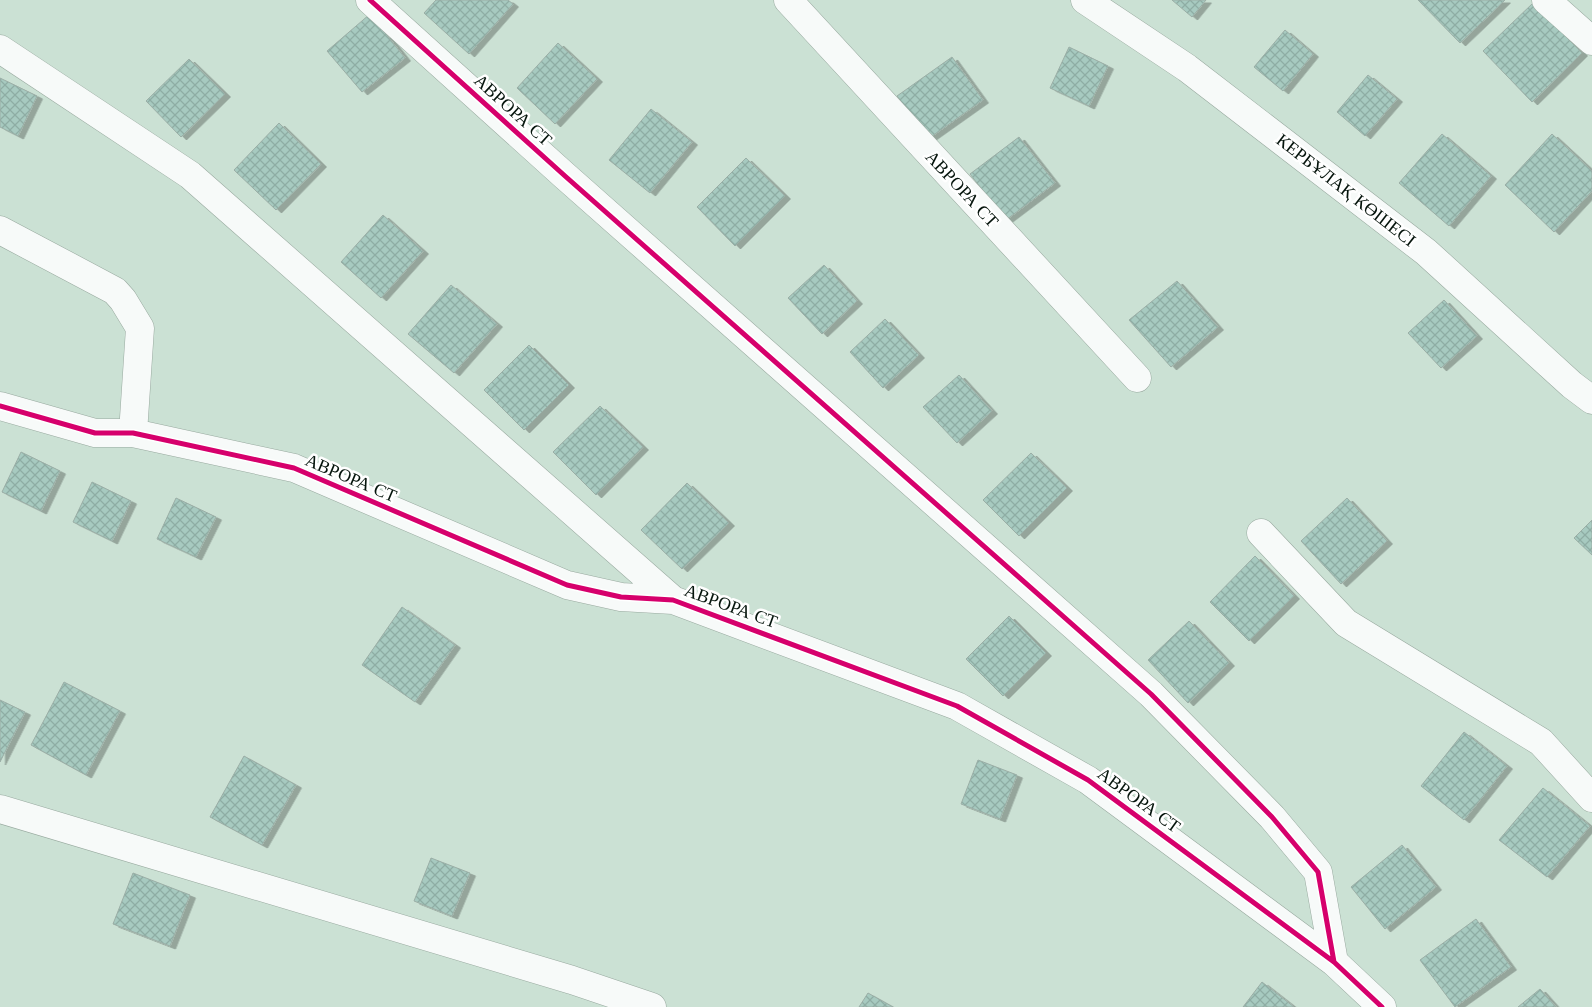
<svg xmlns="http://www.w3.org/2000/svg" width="1592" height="1007" font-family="'Libre Baskerville',serif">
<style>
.building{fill:url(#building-cross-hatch);stroke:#9baea6;filter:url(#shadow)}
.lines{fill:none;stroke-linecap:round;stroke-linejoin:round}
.minor-casing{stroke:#98a99f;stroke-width:29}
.minor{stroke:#f7faf9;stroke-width:28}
.cycleway-casing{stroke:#fff;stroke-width:8}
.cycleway{stroke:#d6006c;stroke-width:5}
.labels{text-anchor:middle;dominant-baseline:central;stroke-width:5;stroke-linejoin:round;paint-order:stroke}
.street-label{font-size:18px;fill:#05140c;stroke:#fff}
</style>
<defs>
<pattern id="building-cross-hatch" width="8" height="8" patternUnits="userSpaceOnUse" patternTransform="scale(1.25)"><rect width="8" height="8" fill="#a7cac0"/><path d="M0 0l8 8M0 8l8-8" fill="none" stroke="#8eada4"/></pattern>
<filter id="shadow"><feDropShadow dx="5.5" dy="3" stdDeviation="0" flood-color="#0004"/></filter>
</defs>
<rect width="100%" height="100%" fill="#cbe1d4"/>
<!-- building -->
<path class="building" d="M436 0H508L513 4 469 54 424 13Z
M1172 0H1206L1192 17Z
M1418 0H1505L1460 43Z
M1533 3 1582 53 1532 102 1483 51Z
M370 14 405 58 362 92 327 51Z
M1285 30 1313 54 1283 91 1254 67Z
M558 43 597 79 555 124 517 88Z
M1069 47 1108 66 1089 106 1050 88Z
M952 57 983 100 928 139 897 96Z
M189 59 225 94 181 137 146 101Z
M1368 75 1397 99 1365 136 1337 112Z
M0 78 37 96 18 136 0 127Z
M651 109 692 142 650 193 609 160Z
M279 123 321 164 276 210 234 170Z
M1442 134 1491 176 1449 226 1399 183Z
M1552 134 1592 171V191L1554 232 1505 185Z
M1019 137 1055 183 1006 220 970 174Z
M746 158 785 196 735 246 697 207Z
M383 215 423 251 381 298 341 262Z
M824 265 857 301 822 334 788 298Z
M1177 281 1218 327 1171 367 1129 320Z
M451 285 497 324 454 373 408 334Z
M1444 300 1477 336 1441 368 1408 333Z
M885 319 919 355 883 388 850 352Z
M529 345 569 385 524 430 484 390Z
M959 375 992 411 957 443 923 407Z
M600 406 643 447 596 495 553 452Z
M21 452 60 471 41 511 2 492Z
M1031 453 1067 488 1019 536 983 500Z
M92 482 131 501 112 541 73 522Z
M687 483 729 523 682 569 641 530Z
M176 498 216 517 196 557 157 539Z
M1347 498 1387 541 1341 584 1301 541Z
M1592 520V555L1574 538Z
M1255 556 1294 596 1249 641 1210 602Z
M402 607 455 645 415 702 362 665Z
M1009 616 1046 653 1003 696 966 659Z
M1189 621 1229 663 1188 703 1148 660Z
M64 682 120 711 86 775 31 745Z
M0 700 25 712 0 762Z
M1464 732 1507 766 1464 820 1421 786Z
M244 756 296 785 262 845 210 817Z
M978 760 1017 775 1000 819 961 804Z
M1543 788 1590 826 1547 877 1499 840Z
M1402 845 1436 887 1385 929 1351 887Z
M431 858 470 873 452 916 414 901Z
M133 873 190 895 170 946 113 924Z
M1476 919 1511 967 1455 1007 1420 960Z
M1262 982 1294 1007H1243Z
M1540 989 1556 1007H1518Z
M868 993 893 1007H859Z"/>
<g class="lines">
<!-- minor casing -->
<g class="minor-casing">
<path id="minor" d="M370 0 565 176 1151 694 1272 817 1318 872 1334 962
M788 0 1137 378
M1085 0 1187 68 1426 252 1572 385 1592 400
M1546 0 1592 41
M0 49 190 175 673 600
M0 230 115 291 123 300 140 328 133 433
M0 406 95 433H133L294 468 567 585 621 597 673 600 957 706 1088 780 1334 962 1382 1007
M1261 533 1346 623 1541 742 1592 798
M0 809 572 980 652 1007"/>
</g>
<!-- minor -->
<use href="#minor" class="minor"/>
<!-- cycleway casing -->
<g class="cycleway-casing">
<path id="cycleway" d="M370 0 565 176 1151 694 1272 817 1318 872 1334 962
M0 406 95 433H133L294 468 567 585 621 597 673 600 957 706 1088 780 1334 962 1382 1007"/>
</g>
<!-- cycleway -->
<use href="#cycleway" class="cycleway"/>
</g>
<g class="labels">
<!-- street labels -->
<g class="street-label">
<text transform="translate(513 110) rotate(42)">АВРОРА СТ</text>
<text transform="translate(962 189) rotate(47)">АВРОРА СТ</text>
<text transform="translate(1346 190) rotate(38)">КЕРБҰЛАҚ КӨШЕСІ</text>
<text transform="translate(351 478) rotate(23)">АВРОРА СТ</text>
<text transform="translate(731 606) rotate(20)">АВРОРА СТ</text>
<text transform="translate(1139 800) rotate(36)">АВРОРА СТ</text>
</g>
</g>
</svg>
